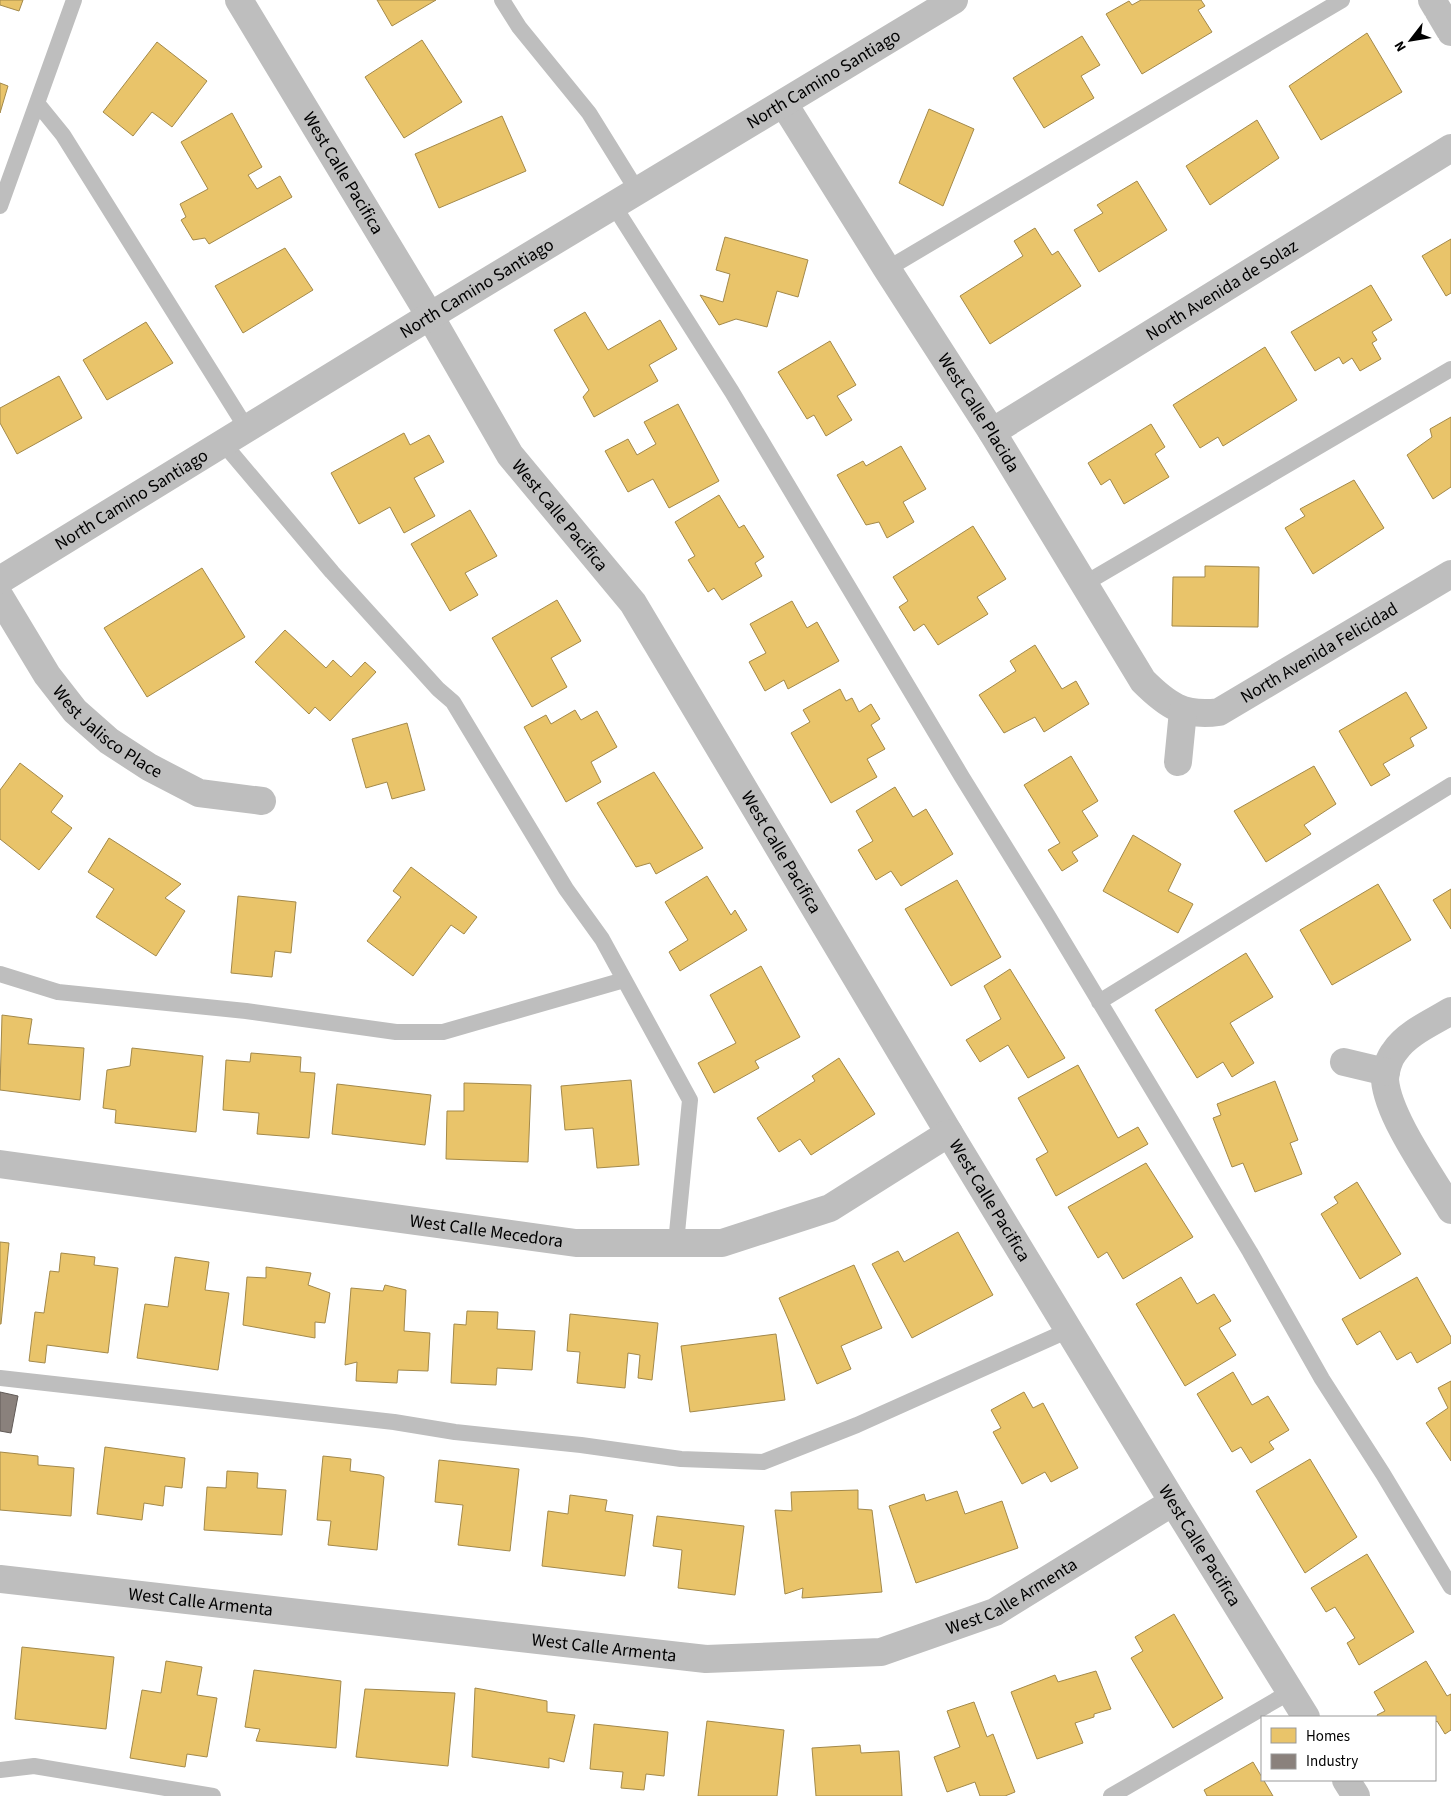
<svg xmlns="http://www.w3.org/2000/svg" width="1451" height="1796" font-family="'Source Sans 3',sans-serif">
<style>
.homes{fill:#e9c46a;stroke:#a3894a}
.industry{fill:#8a817c;stroke:#615a57}
.lines{fill:none;stroke-linecap:round;stroke-linejoin:round}
.service{stroke:#bebebe;stroke-width:16}
.minor{stroke:#bebebe;stroke-width:28}
.tertiary{stroke:#bebebe;stroke-width:28}
.labels{text-anchor:middle;dominant-baseline:central;stroke-width:5;stroke-linejoin:round;paint-order:stroke}
.street-label{font-size:18px;fill:#000;stroke:#fff}
</style>
<rect width="100%" height="100%" fill="#fff"/>
<!-- homes -->
<path class="homes" d="M0 0H23L19 11 0 5Z
M377 0H436L392 26Z
M1141 0H1201L1205 6 1198 10 1212 32 1142 74 1106 14 1129 1 1132 5Z
M1367 33 1402 92 1321 140 1289 86Z
M1082 36 1100 65 1081 76 1094 98 1044 128 1013 78Z
M422 40 462 102 404 138 365 77Z
M157 42 207 81 172 127 152 112 133 136 103 112Z
M0 83 8 86 0 113Z
M929 109 974 129 943 206 899 183Z
M232 113 262 167 248 175 257 189 280 176 292 197 209 244 205 238 193 240 181 220 186 217 180 204 208 189 181 142Z
M502 116 526 171 439 208 415 154Z
M1257 120 1279 158 1210 205 1186 166Z
M1137 181 1167 230 1099 272 1074 230 1103 213 1097 205Z
M1035 228 1052 255 1058 251 1081 286 990 344 960 296 1023 256 1014 241Z
M725 237 808 260 798 297 777 291 767 327 736 319 719 325 700 295 723 302 730 274 716 270Z
M1451 239V293L1446 296 1422 256Z
M285 248 313 290 243 333 215 286Z
M1371 285 1392 320 1372 332 1377 340 1372 343 1381 359 1360 371 1352 358 1343 364 1339 357 1315 371 1291 332Z
M585 312 608 350 660 320 677 349 649 365 658 381 594 417 583 397 589 390 554 330Z
M146 322 173 363 107 400 83 360Z
M830 341 856 385 837 396 852 420 826 436 814 415 807 419 778 372Z
M1265 347 1297 400 1223 446 1218 437 1200 448 1173 405Z
M59 376 82 418 17 454 0 423V408Z
M678 404 719 481 669 508 653 479 628 492 605 451 628 439 637 455 656 444 644 422Z
M1451 417V487L1433 499 1407 455 1432 437 1430 429Z
M1151 424 1165 447 1155 454 1169 477 1124 504 1110 479 1101 485 1088 463Z
M404 433 410 445 429 435 444 462 414 478 435 516 404 533 390 507 359 524 331 473Z
M901 446 926 489 903 502 914 522 887 538 879 522 866 525 837 475 863 461 866 466Z
M1354 480 1384 528 1313 574 1285 528 1305 516 1300 509Z
M719 495 739 528 744 525 764 557 755 563 762 576 722 600 714 588 708 592 688 560 695 556 675 522Z
M470 510 497 556 465 573 478 595 450 611 411 544Z
M973 526 1006 579 977 597 988 614 938 645 924 624 914 631 899 607 908 601 893 577Z
M1205 566 1259 567 1258 627 1172 626 1173 577H1205Z
M202 568 245 637 147 697 104 628Z
M557 600 581 641 551 658 567 687 532 707 492 638Z
M792 601 807 628 817 622 839 661 788 689 784 680 765 691 749 662 766 653 750 624Z
M285 630 326 668 333 660 351 677 365 662 376 672 330 721 315 707 309 714 255 662Z
M1035 645 1062 689 1076 681 1089 704 1044 732 1035 717 1004 733 979 695 1016 671 1010 661Z
M840 689 846 701 852 698 859 712 871 704 880 719 871 725 885 749 867 759 877 777 831 803 791 733 810 722 803 710Z
M1406 692 1427 728 1410 738 1414 746 1383 764 1390 775 1371 786 1339 731Z
M575 710 581 720 597 711 617 747 591 762 601 782 566 802 524 727 546 715 551 724Z
M407 723 425 790 392 799 387 782 366 788 352 739Z
M1071 756 1098 801 1082 811 1098 836 1072 852 1078 861 1062 871 1048 850 1060 843 1024 785Z
M20 763 63 796 51 812 72 828 39 870 0 839V790Z
M1314 766 1336 804 1304 825 1311 834 1266 862 1234 811Z
M654 772 703 848 656 874 650 863 636 867 597 803Z
M895 787 913 817 926 809 953 854 901 886 891 871 876 880 858 850 873 841 856 811Z
M1133 835 1181 864 1168 891 1193 904 1178 933 1103 891Z
M109 838 181 884 165 898 185 911 156 956 96 917 114 889 88 872Z
M411 867 477 917 464 934 451 925 413 976 367 941 401 897 393 891Z
M707 876 731 915 735 910 747 930 680 971 669 952 688 940 665 902Z
M957 880 1001 957 951 986 905 909Z
M1378 884 1411 940 1332 985 1300 930Z
M1451 889V929L1433 900Z
M238 896 296 902 291 953 275 951 272 977 231 973Z
M1246 953 1273 997 1230 1023 1254 1063 1232 1077 1223 1062 1197 1078 1155 1010Z
M761 966 800 1037 755 1061 759 1068 714 1093 698 1063 736 1043 710 995Z
M1010 969 1065 1058 1028 1078 1008 1045 980 1062 966 1040 1001 1019 984 986Z
M2 1015 32 1019 28 1044 84 1048 80 1100 0 1090Z
M132 1048 203 1056 196 1132 115 1123 116 1110 103 1108 107 1070 130 1066Z
M251 1053 301 1057 300 1072 315 1073 309 1138 257 1134 259 1113 223 1110 226 1060 250 1062Z
M839 1058 875 1114 811 1155 800 1139 779 1152 757 1118 815 1081 812 1076Z
M1078 1065 1118 1138 1138 1127 1148 1144 1056 1196 1036 1159 1048 1152 1018 1098Z
M631 1080 639 1165 597 1168 593 1128 565 1130 561 1086Z
M1275 1081 1298 1140 1290 1143 1302 1174 1255 1192 1243 1163 1232 1167 1213 1118 1221 1115 1217 1104Z
M464 1083 531 1085 528 1162 446 1159 447 1111H464Z
M337 1084 431 1095 425 1145 332 1134Z
M1146 1163 1193 1237 1123 1279 1107 1252 1098 1258 1068 1207Z
M1357 1182 1401 1254 1360 1279 1321 1214 1338 1203 1334 1197Z
M958 1232 993 1295 912 1338 872 1264 898 1251 904 1262Z
M0 1242 9 1243 1 1324H0Z
M61 1253 95 1257 94 1265 118 1268 108 1353 47 1345 45 1363 29 1361 35 1312 44 1313 50 1271 59 1272Z
M175 1257 209 1262 205 1290 229 1293 218 1370 137 1358 145 1304 168 1307Z
M854 1265 882 1328 841 1346 851 1369 817 1384 779 1298Z
M266 1267 311 1273 308 1285 330 1293 325 1323 315 1322V1338L243 1325 247 1277 266 1278Z
M1181 1277 1197 1304 1214 1294 1231 1321 1219 1328 1236 1355 1185 1386 1136 1304Z
M1417 1277 1451 1337V1343L1417 1363 1411 1352 1397 1360 1380 1331 1357 1345 1342 1319Z
M385 1285 406 1290 404 1331 430 1333 428 1371 398 1370 397 1383 356 1381 357 1362 345 1365 351 1288 383 1291Z
M467 1311 498 1312 497 1329 535 1331 532 1370 497 1368 496 1385 451 1383 454 1324 466 1325Z
M570 1314 658 1323 652 1380 638 1378 640 1355 628 1353 625 1388 577 1383 580 1352 567 1351Z
M776 1334 785 1400 690 1412 681 1346Z
M1233 1372 1252 1405 1268 1396 1289 1430 1269 1442 1274 1449 1251 1463 1241 1447 1232 1452 1197 1394Z
M1451 1381V1461L1426 1423 1448 1408 1438 1388Z
M1024 1392 1033 1408 1043 1403 1078 1468 1051 1482 1045 1472 1022 1484 993 1432 1001 1428 991 1410Z
M105 1447 185 1458 182 1488 165 1486 163 1506 144 1503 142 1520 97 1514Z
M0 1452 38 1456V1465L74 1468 71 1516 0 1510Z
M323 1456 351 1459 350 1471 380 1475 384 1477 377 1550 328 1545 331 1521 317 1520Z
M1310 1459 1357 1537 1305 1573 1256 1491Z
M439 1460 519 1469 510 1551 458 1545 463 1505 435 1502Z
M227 1471 258 1473 257 1488 286 1490 282 1535 204 1530 207 1487 226 1488Z
M858 1490V1509L872 1510 882 1592 802 1598 803 1588 785 1594 775 1510 792 1511 791 1492Z
M957 1491 965 1514 1002 1501 1018 1548 916 1583 889 1506 924 1494 926 1501Z
M570 1495 607 1500 605 1511 633 1515 625 1576 542 1566 548 1511 568 1514Z
M657 1516 744 1526 735 1595 678 1588 682 1550 653 1546Z
M1367 1554 1414 1632 1359 1665 1347 1643 1355 1638 1335 1607 1326 1612 1311 1588Z
M1174 1614 1223 1698 1173 1728 1131 1658 1143 1651 1135 1637Z
M22 1647 114 1657 106 1729 15 1719Z
M166 1661 202 1667 197 1695 217 1698 207 1757 187 1754 185 1767 130 1758 142 1690 161 1693Z
M1426 1661 1447 1696 1451 1694V1730L1445 1734 1437 1721 1435 1723V1717H1378L1377 1715 1385 1711 1374 1692Z
M254 1670 341 1681 336 1748 256 1741 260 1729 245 1727Z
M1096 1671 1111 1709 1094 1714V1717L1075 1723 1083 1743 1037 1759 1011 1692 1055 1675 1058 1682Z
M475 1688 547 1701V1712L575 1715 564 1762 549 1758V1768L472 1757Z
M365 1689 455 1693 448 1766 356 1757Z
M974 1702 987 1737 993 1734 1015 1792 1005 1796H980L975 1782 947 1792 934 1757 960 1747 947 1711Z
M707 1721 784 1730 777 1796H698Z
M594 1724 668 1732 664 1776 646 1774 644 1790 621 1788 623 1772 590 1769Z
M860 1745 861 1753 899 1751 902 1796H816L812 1748Z
M1253 1762 1273 1796H1207L1204 1790Z"/>
<!-- industry -->
<path class="industry" d="M0 1392 18 1396 11 1433 0 1431Z"/>
<g class="lines">
<!-- service -->
<path class="service" d="M502 0 519 27 589 113 638 192
M37 103 63 135 247 429
M0 206 74 0
M614 206 732 392 962 777 1048 916 1250 1252 1322 1379 1383 1474 1451 1587
M887 269 1342 0
M223 443 332 572 438 689 453 702 566 889 602 939 690 1100 676 1243
M1084 584 1451 369
M0 974 58 992 246 1011 396 1032H443L624 980
M1099 1002 1451 785
M0 1378 394 1422 455 1432 581 1445 681 1459 763 1462 857 1425 1069 1330
M0 1770 34 1766 213 1796
M1111 1796 1290 1692"/>
<!-- minor -->
<g class="minor">
<path id="s1" d="M239 0 430 316 510 455 633 603 949 1133 1173 1502 1306 1717"/>
<path d="M1432 0 1451 32"/>
<path id="s2" d="M784 104 887 269 992 432 1143 681C1167 705 1184 717 1219 712L1451 574"/>
<path id="s3" d="M992 432 1451 148"/>
<path id="s4" d="M0 597 47 675 75 711 109 741 149 767 199 793 262 801"/>
<path d="M1178 762 1183 711"/>
<path d="M1451 1011C1433 1022 1407 1033 1395 1051 1389 1058 1385 1071 1385 1080 1388 1117 1431 1176 1451 1210"/>
<path d="M1344 1062 1386 1072"/>
<path id="s5" d="M0 1164 576 1243H722L830 1208 949 1133"/>
<path id="s6" d="M0 1579 706 1659 881 1652 995 1612 1173 1502"/>
<path d="M1346 1780 1356 1796"/>
</g>
<!-- tertiary -->
<path class="tertiary" id="s7" d="M0 580 430 316 954 0"/>
</g>
<g class="labels">
<!-- street labels -->
<g class="street-label">
<text stroke="none"><textPath href="#s7" startOffset="964">North Camino Santiago</textPath></text>
<text stroke="none"><textPath href="#s1" startOffset="202">West Calle Pacifica</textPath></text>
<text stroke="none"><textPath href="#s7" startOffset="559">North Camino Santiago</textPath></text>
<text stroke="none"><textPath href="#s3" startOffset="270">North Avenida de Solaz</textPath></text>
<text stroke="none"><textPath href="#s2" startOffset="365">West Calle Placida</textPath></text>
<text stroke="none"><textPath href="#s7" startOffset="154">North Camino Santiago</textPath></text>
<text stroke="none"><textPath href="#s1" startOffset="608">West Calle Pacifica</textPath></text>
<text stroke="none"><textPath href="#s2" startOffset="882">North Avenida Felicidad</textPath></text>
<text stroke="none"><textPath href="#s4" startOffset="175">West Jalisco Place</textPath></text>
<text stroke="none"><textPath href="#s1" startOffset="1012">West Calle Pacifica</textPath></text>
<text stroke="none"><textPath href="#s1" startOffset="1418">West Calle Pacifica</textPath></text>
<text stroke="none"><textPath href="#s5" startOffset="491">West Calle Mecedora</textPath></text>
<text stroke="none"><textPath href="#s1" startOffset="1822">West Calle Pacifica</textPath></text>
<text stroke="none"><textPath href="#s6" startOffset="1028">West Calle Armenta</textPath></text>
<text stroke="none"><textPath href="#s6" startOffset="202">West Calle Armenta</textPath></text>
<text stroke="none"><textPath href="#s6" startOffset="608">West Calle Armenta</textPath></text>
</g>
</g>
<!-- legend -->
<rect x="1261" y="1716" width="175" height="65" fill="#ffffff" stroke="#999999"/>
<rect x="1271" y="1728" width="25" height="15" fill="#e9c46a" stroke="#999999"/>
<text x="1306" y="1741" font-size="15" fill="#000000">Homes</text>
<rect x="1271" y="1754" width="25" height="15" fill="#8a817c" stroke="#999999"/>
<text x="1306" y="1766" font-size="15" fill="#000000">Industry</text>
<!-- north arrow -->
<g transform="translate(1411 40) rotate(239)" stroke="#ffffff" stroke-width="4" paint-order="stroke">
<path d="M0-4L9 19L0 12L-9 19Z" fill="#000000"/>
<text y="-8" font-size="14" font-weight="bold" text-anchor="middle" fill="#000000">N</text>
</g>
</svg>
